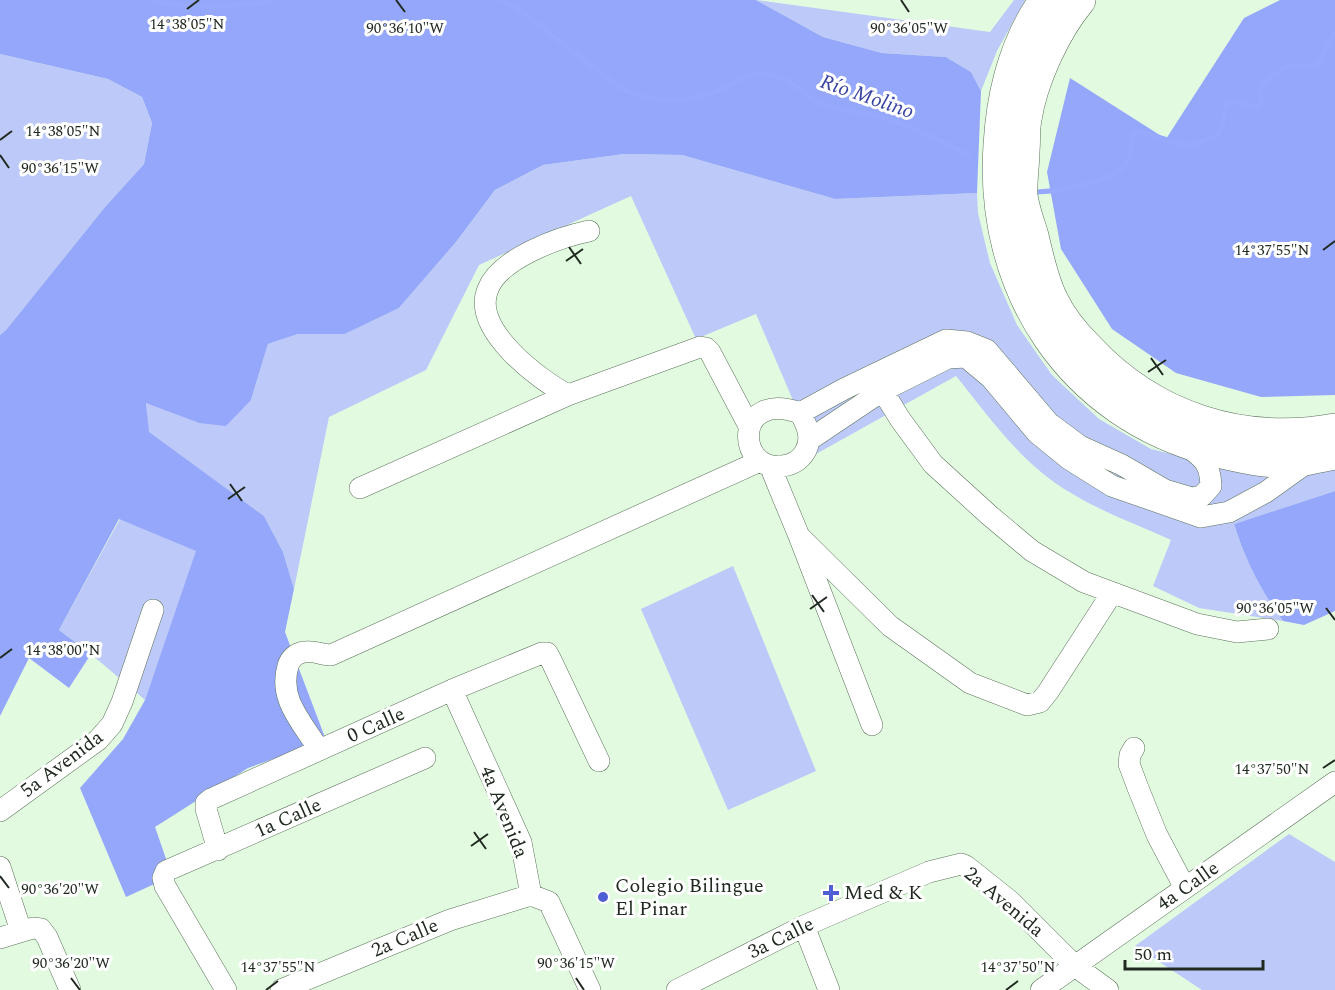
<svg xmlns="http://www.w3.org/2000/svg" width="1335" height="990" font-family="Spectral,serif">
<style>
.green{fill:#bdc9f9}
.forest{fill:#95a7fa}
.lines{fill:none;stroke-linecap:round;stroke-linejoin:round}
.stream{stroke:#97a9fc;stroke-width:5}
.street-casing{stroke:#5b725a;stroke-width:22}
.highway-casing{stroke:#5b725a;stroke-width:34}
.street{stroke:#fff;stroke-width:21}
.highway{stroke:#fff;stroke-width:33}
.ticks{fill:none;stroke:#202a20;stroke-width:2}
.poi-dot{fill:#505ed4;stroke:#fff;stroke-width:2}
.labels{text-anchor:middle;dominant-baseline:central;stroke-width:6;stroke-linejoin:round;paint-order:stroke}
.street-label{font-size:20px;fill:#202a20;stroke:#fff}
.poi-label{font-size:20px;fill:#202a20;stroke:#fff;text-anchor:start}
.water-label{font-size:21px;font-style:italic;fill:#3944a2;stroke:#fff}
.ticks-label{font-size:15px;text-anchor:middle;fill:#202a20;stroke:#fff;stroke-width:6;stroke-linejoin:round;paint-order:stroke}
</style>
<rect width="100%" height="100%" fill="#e2fbe0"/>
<!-- green -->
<path class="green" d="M756 0 990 32 1014 0H1025L997 51 981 91 971 72 946 57 882 53 823 37Z
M0 54 108 79 142 97 152 123 144 164 105 207 6 330 0 335Z
M624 154 682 155 835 199 977 193 978 213 990 263 1017 325 1052 375 1099 419 1151 449 1229 468 1335 466V491L1234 524C1245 560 1261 591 1283 621L1199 608 1153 586 1171 540C1138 525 1102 512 1071 493 1023 466 990 418 956 376L816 454 756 314 696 339 631 196 479 265 426 370 329 417 294 589 283 552 264 516 148 432 146 402 199 423 251 400 268 344 298 334H345L399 308 456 242 495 190 543 165Z
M120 519 197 551 145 700 91 654 59 630Z
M733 566 816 771 728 810 641 609Z
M1289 834 1335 862V990H1202L1135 946Z"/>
<!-- forest -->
<path class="forest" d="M0 0H756L823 37 882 53 946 57 971 72 981 91 977 193 835 199 682 155 624 154 543 165 495 190 456 242 399 308 345 334H298L268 344 251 400 226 426 199 423 146 403 149 432 264 516 283 552 294 589 285 632 326 740 248 768 155 827 172 876 126 897 80 788 123 739 145 700 196 551 119 519 59 630 91 654 69 688 29 658 0 716V335L6 330 105 207 144 164 152 123 142 97 108 79 0 54Z
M1280 0H1335V395L1261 397 1176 373 1112 329 1061 249 1047 172 1070 78 1166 139 1244 18Z
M1335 491V611L1304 625 1283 621C1261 591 1245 560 1234 524Z"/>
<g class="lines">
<!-- stream -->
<path class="stream" d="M151 0C175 9 248 7 273 0
M501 0 518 9 618 86C651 105 689 104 724 88 729 86 734 82 739 79 748 74 761 74 771 75 791 77 804 96 822 104 845 113 871 112 894 121 919 130 945 143 969 156
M1037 192C1059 191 1112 183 1126 164 1132 155 1131 147 1132 137L1138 131 1184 145H1196C1202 139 1212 141 1217 135 1235 114 1208 93 1256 107L1261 104 1260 92 1263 83 1286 67 1310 66 1318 63 1335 32"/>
<!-- street casing -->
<g class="street-casing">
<path id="street" d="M876 380 900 419 933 464 989 515 1032 551 1084 582 1197 624 1237 632 1268 629
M568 395C538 379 471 329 488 289 500 258 560 237 589 231
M800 413C807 425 813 438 805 452 800 460 792 465 782 466 737 473 732 389 800 413L844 389 946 340 967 342 987 350 1049 423 1080 446 1122 465 1165 490 1192 498 1202 496 1211 486C1210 463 1204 459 1187 446
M809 440 882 391 948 358 966 357 991 378 1037 433 1069 459 1112 486 1201 517 1229 512 1266 492 1308 462
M770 466 799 536 872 725
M360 488 568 395 700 347 706 348 710 352 749 426
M799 536 890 626 970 683 1027 705 1040 702 1048 692 1112 593
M452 690 521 842 531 895
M1134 748 1130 755 1129 764 1138 788 1157 835 1185 888
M319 750C303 723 278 700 288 666 290 659 296 653 304 652 313 650 322 655 331 655L760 461
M0 811 98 740 112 724 122 702 153 610
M218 850 206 809V803L211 799 452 690 542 653H547L550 658 599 761
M0 867 21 931
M531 895 549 902 590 990
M804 926 829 990
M0 938 33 928 41 929 47 937 70 990
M226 990 165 886 163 878 166 871 425 758
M281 990 450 920 531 895
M677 990 804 926 929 872 961 864 966 866 1010 901 1075 966 1108 990
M1041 990 1335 782"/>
</g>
<!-- highway casing -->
<g class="highway-casing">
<path id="highway" d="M1046 0C1016 42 1003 94 1000 145 990 289 1072 414 1214 450 1239 456 1265 462 1290 461 1305 460 1321 455 1335 453
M1079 0C1054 30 1031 80 1025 119 1023 129 1024 140 1023 151 1023 165 1020 182 1021 196 1023 210 1028 223 1032 236 1037 257 1042 282 1052 301 1060 318 1074 335 1087 348 1152 418 1241 447 1335 430"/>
</g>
<!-- street -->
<use href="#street" class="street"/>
<!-- highway -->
<use href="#highway" class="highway"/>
</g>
<!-- ticks -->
<path class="ticks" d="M396 0 405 12M901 0 909 12M187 9 199 0M0 140 12 131M0 155 9 168M569 247 581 264M1323 250 1335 241M566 261 583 249M1151 358 1163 375M1148 372 1166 360M230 484 242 501M228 499 245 487M812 595 824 612M1326 608 1335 620M810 609 827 597M0 658 12 649M1323 768 1335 760M474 832 486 849M471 846 488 834M0 876 9 888M71 978 80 990M576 978 584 990M266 990 278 981M1006 990 1018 981"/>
<!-- markers -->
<g class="poi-dot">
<path d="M828 884h6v6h6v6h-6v6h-6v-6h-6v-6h6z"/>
<circle cx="603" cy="897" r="6"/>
</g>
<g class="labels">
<!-- street labels -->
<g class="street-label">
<text transform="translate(376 725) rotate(-24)">0 Calle</text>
<text transform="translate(62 764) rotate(-37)">5a Avenida</text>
<text transform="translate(504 812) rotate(68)">4a Avenida</text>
<text transform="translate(288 818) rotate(-24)">1a Calle</text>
<text transform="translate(1188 886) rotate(-35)">4a Calle</text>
<text transform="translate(1004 902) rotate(40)">2a Avenida</text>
<text transform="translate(405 938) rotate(-23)">2a Calle</text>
<text transform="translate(781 938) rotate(-26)">3a Calle</text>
</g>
<!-- poi labels -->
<g class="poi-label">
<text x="615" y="886">Colegio Bilingue<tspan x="615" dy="23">El Pinar</tspan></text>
<text x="844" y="893">Med &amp; K</text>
</g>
<!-- water labels -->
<g class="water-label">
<text transform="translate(867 97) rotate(19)">Río Molino</text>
</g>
</g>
<g class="ticks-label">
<text x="187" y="29">14°38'05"N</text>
<text x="405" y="33">90°36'10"W</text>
<text x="909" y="33">90°36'05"W</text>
<text x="63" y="136">14°38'05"N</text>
<text x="60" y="173">90°36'15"W</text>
<text x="1272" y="255">14°37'55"N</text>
<text x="1275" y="613">90°36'05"W</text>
<text x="63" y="655">14°38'00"N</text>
<text x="1272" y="774">14°37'50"N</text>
<text x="60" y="894">90°36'20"W</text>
<text x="71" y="968">90°36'20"W</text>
<text x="576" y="968">90°36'15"W</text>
<text x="278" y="972">14°37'55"N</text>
<text x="1018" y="972">14°37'50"N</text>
</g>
<!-- scale -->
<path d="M1125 960v9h138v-9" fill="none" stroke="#202a20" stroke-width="3"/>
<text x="1134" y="960" font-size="18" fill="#202a20" stroke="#ffffff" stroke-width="4.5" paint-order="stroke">50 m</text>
</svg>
